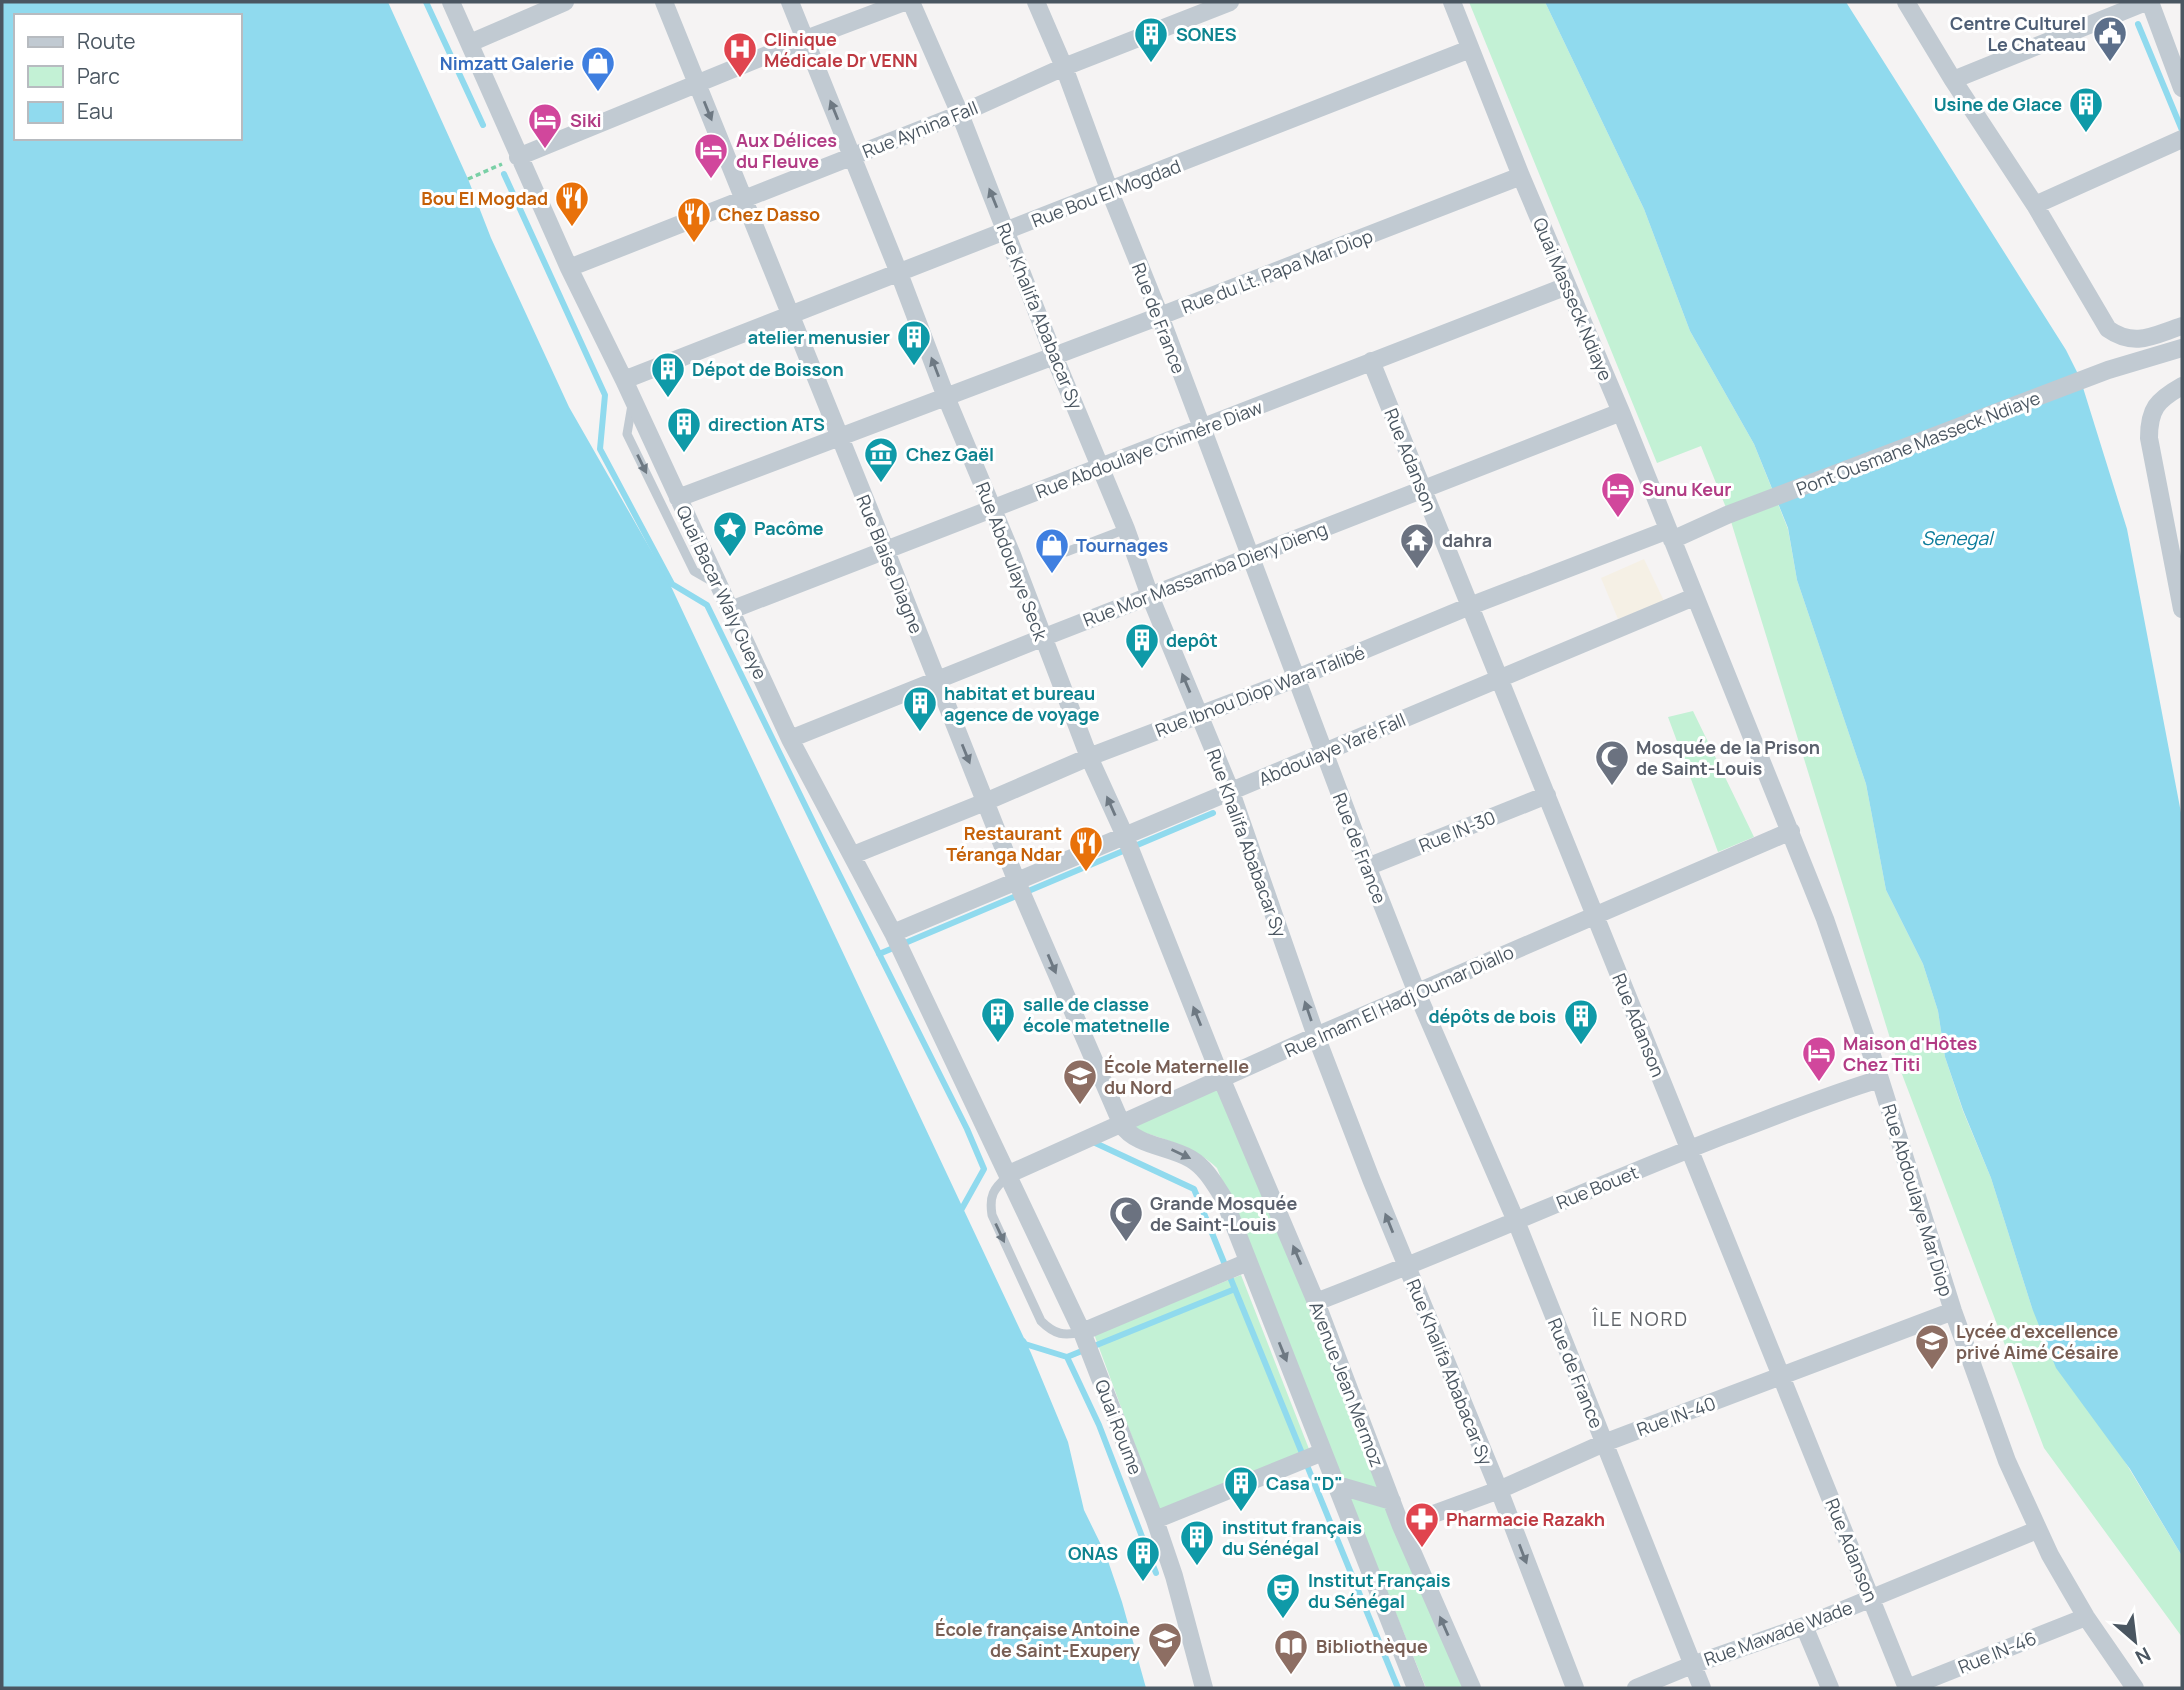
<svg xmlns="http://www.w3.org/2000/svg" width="2184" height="1690" font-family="Manrope,sans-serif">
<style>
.green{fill:#c3f1d5}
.sand{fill:#f5f0e5}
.water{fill:#90daee;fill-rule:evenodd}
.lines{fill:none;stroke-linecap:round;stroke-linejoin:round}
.stream{stroke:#90daee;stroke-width:6}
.path{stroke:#7ad0a6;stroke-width:3.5;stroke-dasharray:5 3.5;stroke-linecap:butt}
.lane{stroke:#c1cad2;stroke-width:9}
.street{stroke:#c1cad2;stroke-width:18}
.oneway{fill:#6e7983}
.labels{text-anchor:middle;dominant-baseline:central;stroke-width:6;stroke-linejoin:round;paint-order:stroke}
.service-label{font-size:18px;font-weight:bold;fill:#4e5e75;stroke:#fff;text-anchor:end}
.culture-label{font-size:18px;font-weight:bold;fill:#0d838f;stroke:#fff;text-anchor:start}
.health-label{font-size:18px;font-weight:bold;fill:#be3a42;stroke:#fff;text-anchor:start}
.shop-label{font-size:18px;font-weight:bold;fill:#366cbe;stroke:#fff;text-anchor:end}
.hotel-label{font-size:18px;font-weight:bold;fill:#b23c85;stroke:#fff;text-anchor:start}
.street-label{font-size:18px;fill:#4a5661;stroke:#fff}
.food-label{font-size:18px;font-weight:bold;fill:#c56008;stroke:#fff;text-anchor:end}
.worship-label{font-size:18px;font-weight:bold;fill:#5b616d;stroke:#fff;text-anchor:start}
.education-label{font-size:18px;font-weight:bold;fill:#785e54;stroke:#fff;text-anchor:start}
.water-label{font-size:19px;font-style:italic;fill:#0c7c9b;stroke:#fff}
.neighbourhood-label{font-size:19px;letter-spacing:2px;fill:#5f6368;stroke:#fff}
</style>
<rect width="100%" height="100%" fill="#f5f3f3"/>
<!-- green -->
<path class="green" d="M1469 2H1545L1644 209 1690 331 1754 444 1788 529 1797 580 1866 784 1886 890 1923 964 1938 1011 1945 1057 1963 1111 1991 1178 2032 1308 2182 1556V1637L2044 1448 1897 1061 1729 515 1701 446 1657 463Z
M1693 711 1754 837 1718 852 1668 717Z
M1220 1087 1467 1688H1426L1217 1168C1193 1145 1159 1138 1127 1127Z
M1241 1275 1309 1449 1159 1510 1094 1334Z"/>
<!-- sand -->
<path class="sand" d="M1644 559 1664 601 1618 619 1601 578Z"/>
<!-- water -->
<path class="water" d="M2 2H388L468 179 491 238 569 407 668 580 1031 1353 1068 1442 1084 1510 1106 1555 1122 1602 1146 1688H2ZM16 16H240V138H16Z
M1545 2H1846L2066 350 2080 378 2127 529 2182 818V1556L2130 1469 2056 1368 2032 1308 1991 1178 1963 1110 1945 1057 1938 1011 1923 964 1886 890 1866 784 1797 580 1788 528 1754 444 1690 331 1644 209Z"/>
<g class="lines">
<!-- stream -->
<path class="stream" d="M426 2 483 125
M2138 24 2182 130
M504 174 605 395 600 449 672 584 707 605 825 846 967 1129 984 1169 960 1212
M879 954 1213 813
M1091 1141 1194 1189 1398 1688
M1023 1341 1025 1344 1067 1357 1099 1425 1156 1573
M1067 1357 1235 1289"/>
<!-- path -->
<path class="path" d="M468 179 502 164"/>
<!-- lane -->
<path class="lane" d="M632 405 627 434 694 571 715 583
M1066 552 1126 529
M1008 1176C993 1189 989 1196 992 1215L1041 1321C1055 1335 1064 1336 1082 1332"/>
<!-- street -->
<path class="street" d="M451 2 569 268 624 380 790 739 893 933 1082 1332 1155 1520 1174 1576 1204 1688
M664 2 886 551 1017 882 1122 1125C1136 1146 1169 1146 1191 1159 1206 1168 1214 1183 1223 1197L1416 1688
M790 2 899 273 946 397 1012 555 1089 757 1125 836 1222 1080 1316 1302 1401 1526 1472 1688
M911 2 960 114 1054 356 1126 529 1150 596 1231 792 1316 1036 1371 1179 1499 1490 1575 1688
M1036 2 1064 67 1110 192 1160 316 1367 866 1417 993 1516 1221 1702 1688
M1452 2 1521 176 1621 412 1825 919 1880 1079 1953 1311 2007 1461 2050 1555 2086 1617 2135 1688
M1906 2 1953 80 2035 205 2108 329C2135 348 2154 335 2182 326
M2150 2 2182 88
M470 43 565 2
M1953 80 2146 2
M518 157 806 39 904 2
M2035 205 2182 139
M569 268 960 114 1064 67 1230 2
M1371 361 1907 1688 2086 1617
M624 380 1470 49
M2182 386C2157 400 2149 409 2149 438L2182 609
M678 498 1160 316 1521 176
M1672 540 1727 515 2108 370 2182 348
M731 610 1567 286
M790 739 1042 638 1621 412
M853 855 985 802 1089 757 1297 678 1470 606 1668 530
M1367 867 1547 795
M893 933 1694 597
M1009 1174 1316 1036 1791 831
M1316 1302C1454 1249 1588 1189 1725 1135 1776 1116 1827 1095 1880 1079
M1082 1332 1248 1262
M1337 1485 1392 1501
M1155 1520 1323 1452
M1401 1526 1499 1490 1604 1443 1953 1311
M1804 1626 1830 1688
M1636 1688 1692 1665 1804 1626 2037 1530"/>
</g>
<!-- one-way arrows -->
<defs><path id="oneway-solid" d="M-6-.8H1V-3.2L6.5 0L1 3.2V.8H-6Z" transform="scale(1.75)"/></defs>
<g class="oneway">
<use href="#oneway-solid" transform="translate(834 110) rotate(-112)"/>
<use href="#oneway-solid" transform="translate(708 111) rotate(68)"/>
<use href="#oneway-solid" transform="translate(993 198) rotate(-112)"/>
<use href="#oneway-solid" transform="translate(935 367) rotate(-111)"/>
<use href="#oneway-solid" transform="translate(642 464) rotate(64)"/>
<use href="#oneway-solid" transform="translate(1186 683) rotate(-113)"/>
<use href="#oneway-solid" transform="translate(966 754) rotate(68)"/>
<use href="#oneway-solid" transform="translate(1111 806) rotate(-114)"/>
<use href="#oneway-solid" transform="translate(1052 964) rotate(67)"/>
<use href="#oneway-solid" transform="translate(1308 1011) rotate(-109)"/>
<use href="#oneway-solid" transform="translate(1197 1016) rotate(-112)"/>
<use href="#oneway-solid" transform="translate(1181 1154) rotate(25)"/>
<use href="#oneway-solid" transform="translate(1389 1223) rotate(-112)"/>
<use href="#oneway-solid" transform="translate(1000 1233) rotate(65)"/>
<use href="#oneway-solid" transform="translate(1297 1255) rotate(-113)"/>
<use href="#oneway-solid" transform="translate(1283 1352) rotate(68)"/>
<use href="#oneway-solid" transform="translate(1523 1554) rotate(69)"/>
<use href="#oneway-solid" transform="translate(1444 1626) rotate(-114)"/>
</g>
<!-- icons -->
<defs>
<g id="civic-pin" transform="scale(1.75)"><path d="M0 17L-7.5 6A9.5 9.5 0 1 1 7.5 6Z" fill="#5c6f8a" stroke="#fff"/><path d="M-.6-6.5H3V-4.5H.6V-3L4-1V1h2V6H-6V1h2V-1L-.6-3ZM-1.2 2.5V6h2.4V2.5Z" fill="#fff"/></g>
<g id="building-pin" transform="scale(1.75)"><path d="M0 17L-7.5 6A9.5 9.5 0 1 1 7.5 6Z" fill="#0f9aa8" stroke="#fff"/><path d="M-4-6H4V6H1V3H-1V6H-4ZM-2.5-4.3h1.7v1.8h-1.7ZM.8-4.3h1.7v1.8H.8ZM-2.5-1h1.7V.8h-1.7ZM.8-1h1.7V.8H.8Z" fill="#fff"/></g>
<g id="hospital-pin" transform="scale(1.75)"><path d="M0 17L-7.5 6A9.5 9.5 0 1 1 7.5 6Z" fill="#e0444e" stroke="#fff"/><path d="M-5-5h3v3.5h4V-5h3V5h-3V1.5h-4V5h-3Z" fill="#fff"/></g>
<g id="shop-pin" transform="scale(1.75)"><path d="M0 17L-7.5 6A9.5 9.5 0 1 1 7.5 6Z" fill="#3f7fe0" stroke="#fff"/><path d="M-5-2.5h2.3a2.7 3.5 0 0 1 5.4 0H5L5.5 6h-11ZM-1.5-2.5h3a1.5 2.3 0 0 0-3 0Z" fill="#fff"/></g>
<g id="hotel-pin" transform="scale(1.75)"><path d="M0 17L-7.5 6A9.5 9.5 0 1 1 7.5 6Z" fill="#d1479c" stroke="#fff"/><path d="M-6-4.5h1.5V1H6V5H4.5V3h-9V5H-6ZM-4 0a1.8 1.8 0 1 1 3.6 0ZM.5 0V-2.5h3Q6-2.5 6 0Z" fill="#fff"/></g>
<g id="restaurant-pin" transform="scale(1.75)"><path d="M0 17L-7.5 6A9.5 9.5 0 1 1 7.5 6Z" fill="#e8710a" stroke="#fff"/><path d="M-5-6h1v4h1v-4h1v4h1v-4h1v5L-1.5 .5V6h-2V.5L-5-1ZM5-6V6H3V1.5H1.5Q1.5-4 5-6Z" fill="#fff"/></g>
<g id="museum-pin" transform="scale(1.75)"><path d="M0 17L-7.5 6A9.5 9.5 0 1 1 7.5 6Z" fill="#0f9aa8" stroke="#fff"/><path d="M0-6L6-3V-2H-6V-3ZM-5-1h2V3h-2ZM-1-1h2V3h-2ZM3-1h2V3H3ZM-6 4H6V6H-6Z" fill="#fff"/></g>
<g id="sight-pin" transform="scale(1.75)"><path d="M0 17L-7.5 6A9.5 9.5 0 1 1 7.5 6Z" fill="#0f9aa8" stroke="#fff"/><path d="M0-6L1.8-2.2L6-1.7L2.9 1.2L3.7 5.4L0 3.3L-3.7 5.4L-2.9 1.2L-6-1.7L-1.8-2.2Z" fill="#fff"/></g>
<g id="temple-pin" transform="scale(1.75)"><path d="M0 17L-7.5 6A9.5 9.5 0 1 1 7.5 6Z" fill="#6b7280" stroke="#fff"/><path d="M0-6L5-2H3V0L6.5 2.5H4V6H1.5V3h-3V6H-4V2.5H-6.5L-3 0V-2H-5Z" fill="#fff"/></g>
<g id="mosque-pin" transform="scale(1.75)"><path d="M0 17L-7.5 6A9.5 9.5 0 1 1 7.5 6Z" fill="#6b7280" stroke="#fff"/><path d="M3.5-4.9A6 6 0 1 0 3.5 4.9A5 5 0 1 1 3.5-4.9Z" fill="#fff"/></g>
<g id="school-pin" transform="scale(1.75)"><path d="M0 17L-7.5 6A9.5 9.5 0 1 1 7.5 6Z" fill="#8d6e63" stroke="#fff"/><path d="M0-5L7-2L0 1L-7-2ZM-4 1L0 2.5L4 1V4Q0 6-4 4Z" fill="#fff"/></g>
<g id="pharmacy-pin" transform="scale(1.75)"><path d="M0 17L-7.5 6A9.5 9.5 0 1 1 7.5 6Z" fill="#e0444e" stroke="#fff"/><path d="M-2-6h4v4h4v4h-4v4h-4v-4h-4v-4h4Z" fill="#fff"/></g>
<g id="theatre-pin" transform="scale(1.75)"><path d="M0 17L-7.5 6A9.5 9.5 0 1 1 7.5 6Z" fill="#0f9aa8" stroke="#fff"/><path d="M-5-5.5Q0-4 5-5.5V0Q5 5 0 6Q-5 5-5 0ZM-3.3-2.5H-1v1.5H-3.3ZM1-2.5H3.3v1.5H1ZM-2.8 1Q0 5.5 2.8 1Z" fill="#fff"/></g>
<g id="library-pin" transform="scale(1.75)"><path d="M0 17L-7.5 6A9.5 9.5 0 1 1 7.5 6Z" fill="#8d6e63" stroke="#fff"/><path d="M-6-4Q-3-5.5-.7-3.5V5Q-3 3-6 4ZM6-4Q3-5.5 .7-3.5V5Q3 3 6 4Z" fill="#fff"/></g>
</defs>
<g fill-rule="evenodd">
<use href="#civic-pin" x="2110" y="33"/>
<use href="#building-pin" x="1151" y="34"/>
<use href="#hospital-pin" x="740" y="49"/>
<use href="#shop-pin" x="598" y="63"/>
<use href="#building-pin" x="2086" y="104"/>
<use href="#hotel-pin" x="545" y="120"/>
<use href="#hotel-pin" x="711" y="150"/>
<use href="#restaurant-pin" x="572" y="198"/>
<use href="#restaurant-pin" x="694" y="214"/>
<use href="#building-pin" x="914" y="337"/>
<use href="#building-pin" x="668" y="369"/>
<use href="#building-pin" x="684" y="424"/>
<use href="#museum-pin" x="881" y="454"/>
<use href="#hotel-pin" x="1618" y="489"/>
<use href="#sight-pin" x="730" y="528"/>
<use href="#temple-pin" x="1417" y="540"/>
<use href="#shop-pin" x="1052" y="545"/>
<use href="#building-pin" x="1142" y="640"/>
<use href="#building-pin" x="920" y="703"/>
<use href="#mosque-pin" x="1612" y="757"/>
<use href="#restaurant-pin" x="1086" y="843"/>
<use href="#building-pin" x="998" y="1014"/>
<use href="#building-pin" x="1581" y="1016"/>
<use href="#hotel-pin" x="1819" y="1053"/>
<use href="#school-pin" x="1080" y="1076"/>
<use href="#mosque-pin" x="1126" y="1213"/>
<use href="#school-pin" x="1932" y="1341"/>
<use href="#building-pin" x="1241" y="1483"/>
<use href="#pharmacy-pin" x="1422" y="1519"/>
<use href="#building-pin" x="1197" y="1537"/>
<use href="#building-pin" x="1143" y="1553"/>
<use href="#theatre-pin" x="1283" y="1590"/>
<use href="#school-pin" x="1165" y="1639"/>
<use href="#library-pin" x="1291" y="1646"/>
</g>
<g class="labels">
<!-- service labels -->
<g class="service-label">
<text x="2086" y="23">Centre Culturel<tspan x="2086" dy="21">Le Chateau</tspan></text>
</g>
<!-- culture labels -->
<g class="culture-label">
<text x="1176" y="34">SONES</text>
<text x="2062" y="104" text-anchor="end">Usine de Glace</text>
<text x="890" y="337" text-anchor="end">atelier menusier</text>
<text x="692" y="369">Dépot de Boisson</text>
<text x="708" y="424">direction ATS</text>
<text x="906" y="454">Chez Gaël</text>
<text x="754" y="528">Pacôme</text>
<text x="1166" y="640">depôt</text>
<text x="944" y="693">habitat et bureau<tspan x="944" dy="21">agence de voyage</tspan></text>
<text x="1023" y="1004">salle de classe<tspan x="1023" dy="21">école matetnelle</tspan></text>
<text x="1556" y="1016" text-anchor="end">dépôts de bois</text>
<text x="1266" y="1483">Casa "D"</text>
<text x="1222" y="1527">institut français<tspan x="1222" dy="21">du Sénégal</tspan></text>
<text x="1118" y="1553" text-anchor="end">ONAS</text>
<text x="1308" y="1580">Institut Français<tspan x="1308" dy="21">du Sénégal</tspan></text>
</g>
<!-- health labels -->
<g class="health-label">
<text x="764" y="39">Clinique<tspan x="764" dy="21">Médicale Dr VENN</tspan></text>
<text x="1446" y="1519">Pharmacie Razakh</text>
</g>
<!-- shop labels -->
<g class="shop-label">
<text x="574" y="63">Nimzatt Galerie</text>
<text x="1076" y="545" text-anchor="start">Tournages</text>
</g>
<!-- hotel labels -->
<g class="hotel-label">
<text x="570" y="120">Siki</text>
<text x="736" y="140">Aux Délices<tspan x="736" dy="21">du Fleuve</tspan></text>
<text x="1642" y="489">Sunu Keur</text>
<text x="1843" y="1043">Maison d'Hôtes<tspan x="1843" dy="21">Chez Titi</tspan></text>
</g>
<!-- street labels -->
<g class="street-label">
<text transform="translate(920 129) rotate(-22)">Rue Aynina Fall</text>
<text transform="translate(1106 193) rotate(-21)">Rue Bou El Mogdad</text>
<text transform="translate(1277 271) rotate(-21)">Rue du Lt. Papa Mar Diop</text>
<text transform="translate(1573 299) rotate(67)">Quai Masseck Ndiaye</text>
<text transform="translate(1040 316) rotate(68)">Rue Khalifa Ababacar Sy</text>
<text transform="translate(1159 318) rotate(69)">Rue de France</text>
<text transform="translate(1918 443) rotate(-21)">Pont Ousmane Masseck Ndiaye</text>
<text transform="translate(1149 449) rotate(-21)">Rue Abdoulaye Chimére Diaw</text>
<text transform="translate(1411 460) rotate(68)">Rue Adanson</text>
<text transform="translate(1012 561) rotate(69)">Rue Abdoulaye Seck</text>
<text transform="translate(890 564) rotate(68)">Rue Blaise Diagne</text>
<text transform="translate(1205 574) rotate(-21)">Rue Mor Massamba Diery Dieng</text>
<text transform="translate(722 592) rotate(65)">Quai Bacar Waly Gueye</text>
<text transform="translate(1260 691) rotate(-21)">Rue Ibnou Diop Wara Talibé</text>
<text transform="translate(1332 749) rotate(-23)">Abdoulaye Yaré Fall</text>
<text transform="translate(1457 831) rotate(-22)">Rue IN-30</text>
<text transform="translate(1247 843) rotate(70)">Rue Khalifa Ababacar Sy</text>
<text transform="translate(1360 848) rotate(69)">Rue de France</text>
<text transform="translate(1399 1001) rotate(-24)">Rue Imam El Hadj Oumar Diallo</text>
<text transform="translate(1639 1025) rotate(68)">Rue Adanson</text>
<text transform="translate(1597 1187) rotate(-22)">Rue Bouet</text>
<text transform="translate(1918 1200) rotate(73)">Rue Abdoulaye Mar Diop</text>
<text transform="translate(1450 1372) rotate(68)">Rue Khalifa Ababacar Sy</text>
<text transform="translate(1576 1373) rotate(68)">Rue de France</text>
<text transform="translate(1347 1384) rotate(69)">Avenue Jean Mermoz</text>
<text transform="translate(1676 1416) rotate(-20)">Rue IN-40</text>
<text transform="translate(1119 1427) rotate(69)">Quai Roume</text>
<text transform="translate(1852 1550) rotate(68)">Rue Adanson</text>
<text transform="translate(1778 1633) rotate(-20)">Rue Mawade Wade</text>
<text transform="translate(1997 1652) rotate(-22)">Rue IN-46</text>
</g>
<!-- food labels -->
<g class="food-label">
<text x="548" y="198">Bou El Mogdad</text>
<text x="718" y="214" text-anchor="start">Chez Dasso</text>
<text x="1062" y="833">Restaurant<tspan x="1062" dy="21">Téranga Ndar</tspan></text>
</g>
<!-- worship labels -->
<g class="worship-label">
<text x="1442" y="540">dahra</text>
<text x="1636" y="747">Mosquée de la Prison<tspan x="1636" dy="21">de Saint-Louis</tspan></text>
<text x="1150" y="1203">Grande Mosquée<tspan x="1150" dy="21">de Saint-Louis</tspan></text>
</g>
<!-- education labels -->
<g class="education-label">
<text x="1104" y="1066">École Maternelle<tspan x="1104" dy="21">du Nord</tspan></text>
<text x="1956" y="1331">Lycée d'excellence<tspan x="1956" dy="21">privé Aimé Césaire</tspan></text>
<text x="1140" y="1629" text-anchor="end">École française Antoine<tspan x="1140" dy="21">de Saint-Exupery</tspan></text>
<text x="1316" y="1646">Bibliothèque</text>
</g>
<!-- water labels -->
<g class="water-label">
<text x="1957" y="538">Senegal</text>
</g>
<!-- neighbourhood labels -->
<g class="neighbourhood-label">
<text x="1641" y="1319">ÎLE NORD</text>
</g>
</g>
<!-- border -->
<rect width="2184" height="1690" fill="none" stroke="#4a5661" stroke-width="7"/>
<!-- legend -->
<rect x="14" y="14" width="228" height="126" fill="#ffffff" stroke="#b7bbc0" stroke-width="2"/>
<rect x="28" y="37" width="35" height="10" fill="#c1cad2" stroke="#b7bbc0" stroke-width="2"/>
<text x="77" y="49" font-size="21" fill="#4a5661">Route</text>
<rect x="28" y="66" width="35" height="21" fill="#c3f1d5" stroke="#b7bbc0" stroke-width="2"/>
<text x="77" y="84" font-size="21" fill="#4a5661">Parc</text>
<rect x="28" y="102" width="35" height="21" fill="#90daee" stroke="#b7bbc0" stroke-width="2"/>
<text x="77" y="119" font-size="21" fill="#4a5661">Eau</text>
<!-- north arrow -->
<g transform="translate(2135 1641) rotate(152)" stroke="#ffffff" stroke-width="5" paint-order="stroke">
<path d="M0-5L12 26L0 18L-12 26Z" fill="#4a5661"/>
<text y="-10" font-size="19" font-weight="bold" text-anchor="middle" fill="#4a5661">N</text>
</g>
</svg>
